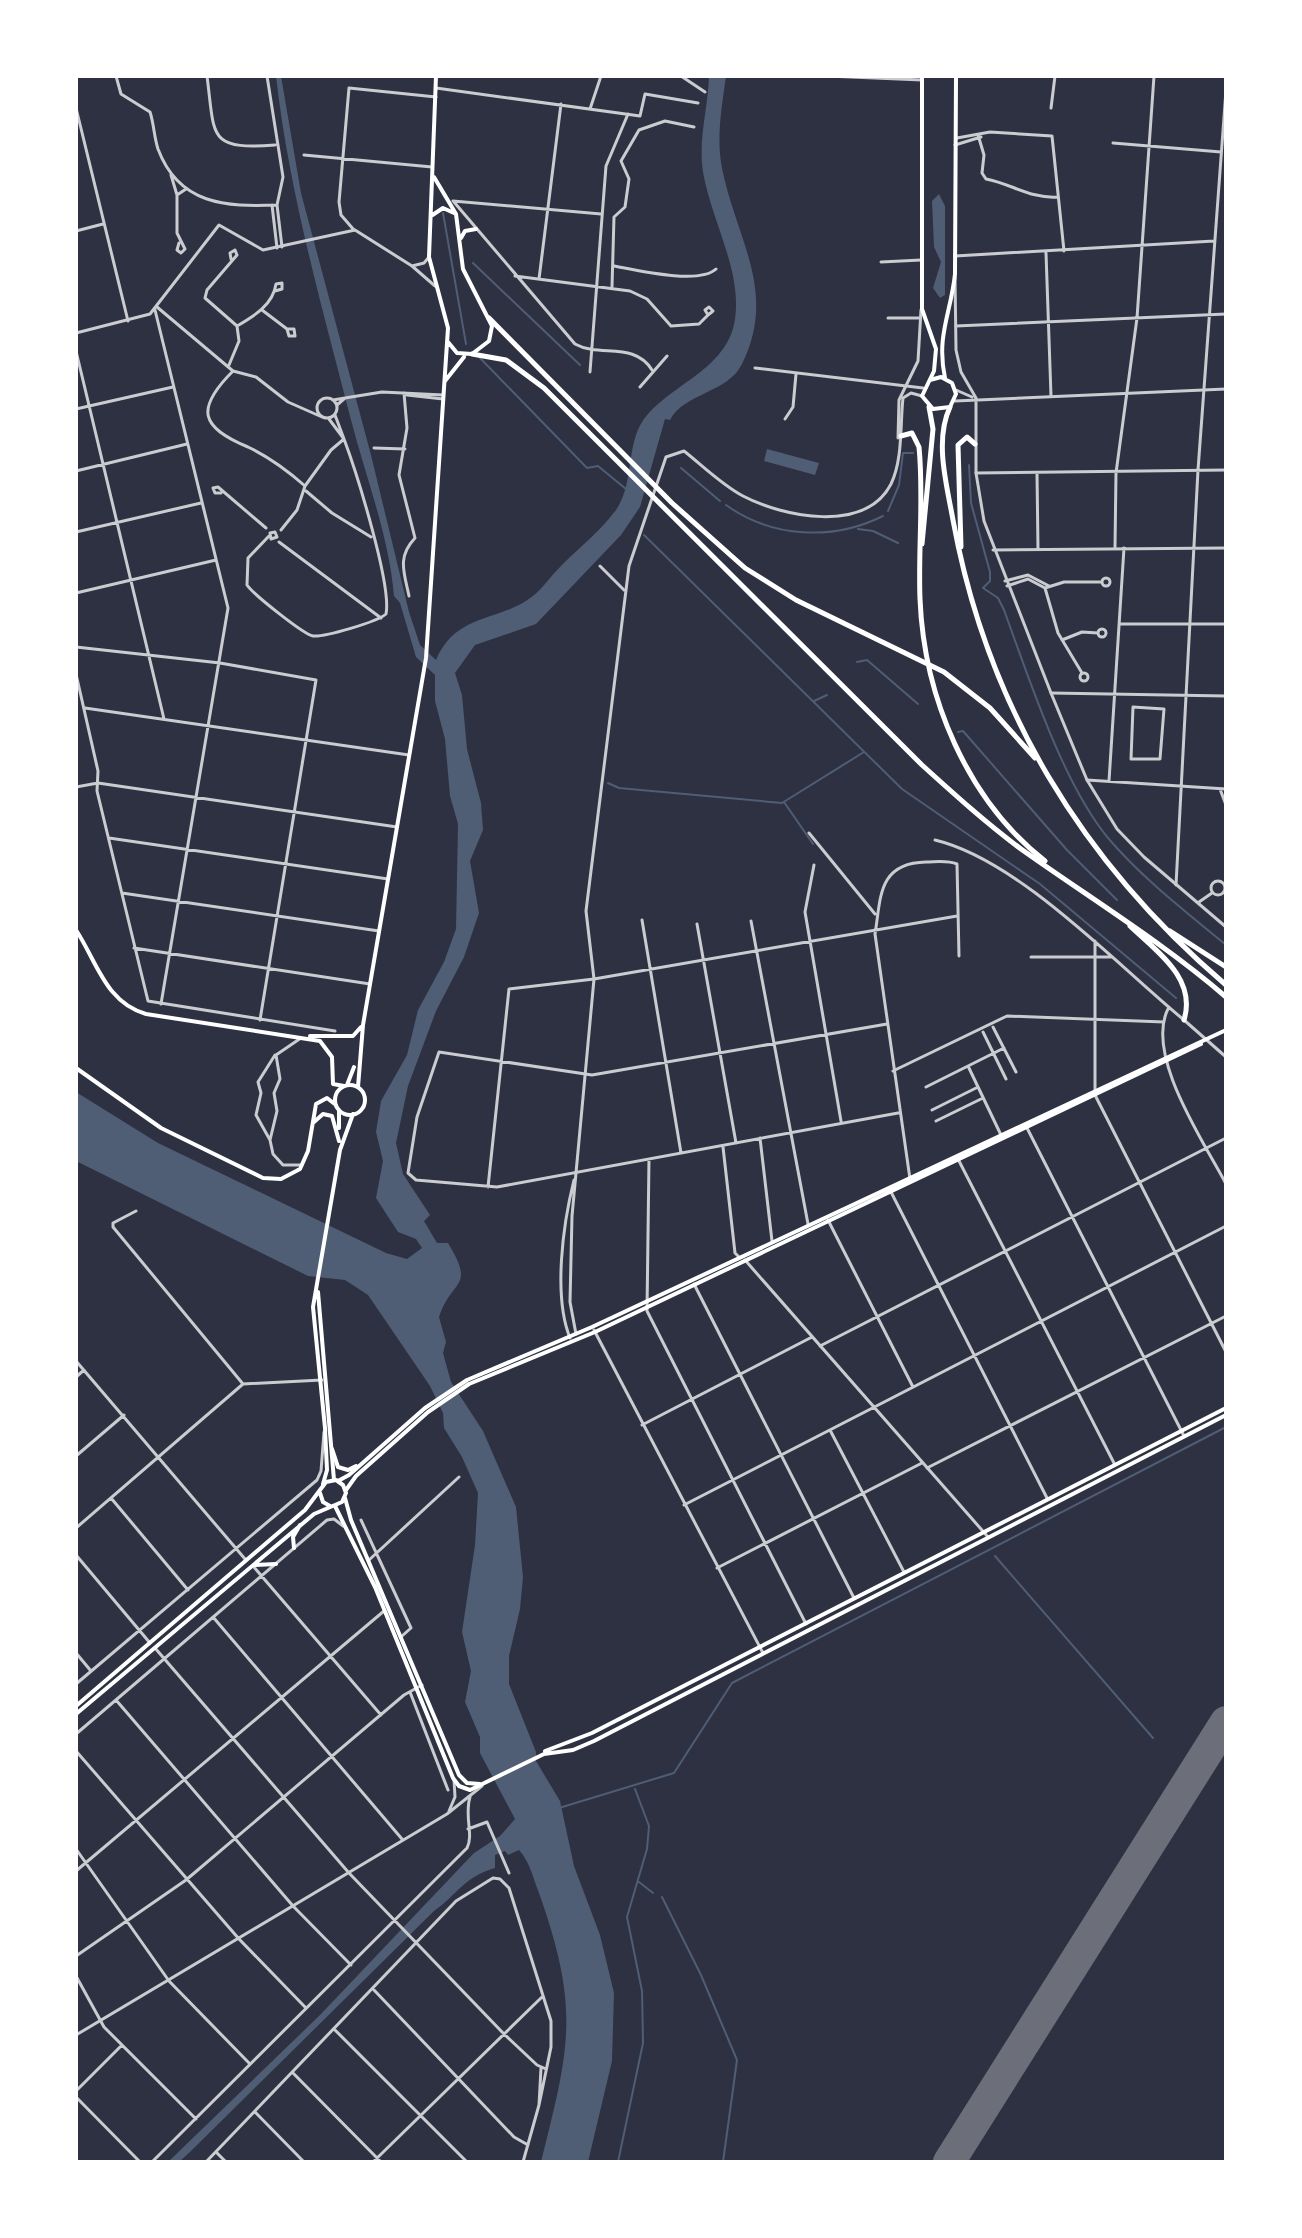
<svg xmlns="http://www.w3.org/2000/svg" width="1302" height="2238" font-family="'Space Grotesk',sans-serif">
<style>
.water{fill:#4f5d75}
.lines{fill:none;stroke-linecap:round;stroke-linejoin:round}
.stream{stroke:#4f5d75;stroke-width:2}
.runway{stroke:#6c6f7a;stroke-width:32}
.minor{stroke:#caccd0;stroke-width:3}
.tertiary{stroke:#caccd0;stroke-width:3}
.secondary{stroke:#fff;stroke-width:4}
.primary{stroke:#fff;stroke-width:4}
.motorway{stroke:#fff;stroke-width:5}
</style>
<rect width="100%" height="100%" fill="#2d3142"/>
<!-- water -->
<path class="water" d="M276 76H281L301 193 371 455 409 612 420 645 436 660C459 606 511 626 545 584 566 557 596 537 616 510 636 481 624 440 648 414 678 381 728 367 735 319 742 270 711 220 703 172 698 139 708 109 709 76H726C722 107 716 137 722 168 736 239 778 291 742 364 728 393 684 393 670 420L665 419 640 507 621 535 536 624 475 645 455 673 462 695 467 749 481 803 483 830 470 861 479 913 464 957 436 1011 408 1086 396 1143 403 1174 430 1215 424 1221 437 1243H448C476 1289 452 1278 439 1317L446 1342 443 1353 451 1382 483 1431 516 1507 523 1577 520 1609 509 1656V1684L536 1752V1761L560 1801 574 1866 600 1935 614 1993 612 2061 588 2162H541C570 2046 580 2009 539 1893 533 1878 530 1862 519 1850L508 1855 505 1851 495 1855V1868C464 1877 458 1894 434 1911L191 2151 179 2162H168L320 2015 474 1853 500 1836 515 1819 480 1753V1737L465 1702 471 1671 462 1632 475 1545 478 1493 462 1457 444 1428 443 1413 430 1386 368 1295 345 1280 308 1276 76 1161V1092L158 1143 386 1253 407 1259 422 1248 416 1239 398 1232 376 1198 383 1161 376 1132 381 1101 407 1055 418 1010 444 962 456 929 458 824 450 796 445 739 435 701V675L416 657 400 603 394 596C389 536 366 478 351 420 322 307 289 192 276 76Z
M939 194 945 206V295L940 298 933 288 941 262 934 247 932 201Z
M767 449 819 463 815 475 764 461Z"/>
<g class="lines">
<!-- stream -->
<path class="stream" d="M443 213 466 344
M473 263 580 365
M480 358 587 468 598 466 626 489
M969 465 971 503 990 572V581L983 588 998 598 1004 610C1029 678 1062 782 1108 838 1142 878 1186 912 1226 945
M681 468 720 501
M726 505C772 538 833 541 883 516
M888 511 899 485 903 453H913
M858 529 873 531 898 543
M644 535 902 789 1040 884 1176 998
M857 662 867 660 918 704
M814 701 827 695
M958 732 963 731 1067 850 1117 900
M608 783 619 788 782 803 864 752
M784 802 813 844
M995 1556 1153 1738
M559 1808 674 1773 732 1683 1226 1427
M639 1882 653 1893
M662 1897 701 1975 737 2060 723 2162
M618 2162 643 2043 642 1991 627 1917 647 1849 649 1826 635 1789"/>
<!-- runway -->
<path class="runway" d="M949 2162 1226 1722"/>
<!-- minor -->
<path class="minor" d="M116 76 121 94 150 112C154 124 154 137 158 149 179 205 226 207 277 205
M207 76C215 137 207 150 275 145
M267 76 283 177 277 205 282 247
M681 76 705 92
M827 76 922 80
M436 88 640 116 645 94 698 103
M76 108 128 321
M1051 108 1055 76
M590 109 601 76
M978 135 984 155 982 173 986 179C1012 184 1031 199 1058 197
M957 138 990 132 1052 136 1064 251
M1113 143 1221 152
M955 145 981 137
M304 155 432 167
M171 175 177 195
M453 201 601 214
M454 202 575 344C600 358 634 341 652 370
M272 205 277 248
M354 230 341 215 339 202 349 88 436 97
M76 231 103 224
M179 243 177 250 181 253 185 249 177 233V195L186 189
M1046 253 1051 396
M955 256 1214 241
M881 262 921 260
M614 266C636 270 699 285 716 269
M515 276 630 291 647 299 671 326 699 324 708 315
M539 279 561 104
M612 287 614 217 625 207 629 179 621 161 639 130 665 121 694 127
M157 307 233 371
M709 307 713 311 708 315 705 310Z
M155 310 228 608 161 1004
M262 310 287 329H294L295 336H289L287 329
M888 318H920
M237 326C254 316 273 305 276 284L282 283V289L275 291
M956 326 1226 314
M76 351 164 719
M229 365 239 341 237 326 205 298 207 290 237 255 235 250 230 253 231 259
M755 368 923 388
M590 372 606 166 628 114
M640 387 667 356
M404 393 407 428 399 475 415 538C397 557 404 572 409 596
M407 395 443 399
M317 408a10 10 0 1 1 20 0a10 10 0 1 1-20 0Z
M345 398 382 392 443 395
M333 400 345 398 337 405
M76 409 173 387
M329 419 344 439 335 415
M785 419 793 407 796 374
M374 448 405 449
M76 471 187 444
M976 473 1226 470
M1037 473 1038 549
M306 491 332 513 371 537
M221 493H215L213 488 218 487 266 528
M281 530 297 510 305 486C288 471 269 457 248 447 200 427 195 409 233 371L256 377 288 402 322 417
M76 532 201 503
M275 532 277 537 271 539 270 533Z
M269 536 248 558 247 585C253 594 303 634 313 636 325 637 377 622 386 614 392 585 356 471 344 439L331 450 305 486
M279 542 381 618
M1115 548 1116 473 1137 318 1154 76
M993 550 1226 548
M600 566 624 590
M1102 582a4 4 0 1 1 8 0a4 4 0 1 1-8 0Z
M1005 581 1028 575 1049 586
M1007 586 1028 579 1045 588 1058 633 1082 673
M1045 588 1064 582H1102
M76 593 216 560
M1119 624H1226
M1098 633a4 4 0 1 1 8 0a4 4 0 1 1-8 0Z
M1062 640 1082 632 1098 633
M76 647 220 663 316 680 260 1020
M1080 677a4 4 0 1 1 8 0a4 4 0 1 1-8 0Z
M76 674 98 771 97 791 148 1001 335 1031
M1051 693 1226 696
M1133 707 1164 709 1160 759H1131Z
M85 708 409 755
M1087 780 1226 789
M1109 781 1124 548
M76 787 98 783 397 827
M1220 789 1226 805
M809 833 875 914
M109 838 388 879
M935 840C1019 860 1117 965 1184 1020
M814 865 805 912 841 1121
M1211 888a7 7 0 1 1 14 0a7 7 0 1 1-14 0Z
M1176 885 1198 470 1226 90
M122 893 379 931
M1199 902 1212 893
M642 920 681 1153
M751 921 808 1224
M697 924 736 1143
M1095 941V1095L1226 1352
M134 948 370 984
M1031 957H1111
M1169 1007C1143 1053 1204 1142 1226 1184
M887 1024 592 1075 439 1052 417 1117 408 1173 416 1180 497 1187 898 1113
M993 1027 1016 1072
M983 1032 1006 1079
M301 1038 276 1055 280 1079 274 1093 277 1111 270 1140 273 1154 283 1165H302
M968 1066 1001 1135
M893 1071 1007 1016 1164 1022
M926 1087 1004 1048
M932 1110 978 1087
M936 1121 983 1098
M1026 1126 1184 1436
M760 1138 772 1241
M270 1140 256 1115 261 1093 258 1082 275 1055
M723 1147 735 1253 739 1257
M649 1159 647 1311 806 1624
M958 1159 1115 1465
M910 1179 875 934C881 899 877 863 926 862 936 862 947 860 957 864L959 956
M488 1187 509 989 594 979 957 916
M891 1192 1047 1498
M136 1211 113 1223V1227L243 1384
M828 1220 913 1387
M745 1260 988 1537
M694 1284 854 1598
M594 1330 763 1653
M820 1346 1226 1138
M76 1361 245 1559
M76 1377 84 1370
M642 1425 812 1337
M830 1430 904 1572
M76 1456 124 1415
M927 1468 1226 1316
M111 1498 188 1590
M684 1505 1226 1226
M361 1520 411 1628 402 1636
M76 1528 243 1384 322 1380
M76 1555 150 1643
M369 1560 459 1477
M253 1566 381 1715
M717 1568 922 1463
M213 1617 402 1839
M155 1648 349 1873 504 2034 537 2065 546 2069
M76 1653 91 1671
M76 1684 317 1480 321 1471 324 1432
M410 1692 448 1790
M116 1700 293 1906 351 1965
M76 1734 327 1520 334 1519 343 1526
M76 1751 239 1939 305 2007
M468 1829 487 1822 509 1873
M76 1849 169 1981 249 2063
M76 1871 384 1611
M76 1956 186 1880 404 1695 422 1685
M76 1976 104 2027 196 2119
M374 1990 514 2137 528 2145
M335 2030 467 2162
M293 2073 381 2162
M76 2091 122 2045
M76 2097 140 2162
M255 2112 304 2162
M216 2152 226 2162
M152 2162 467 1848C474 1835 464 1816 470 1797
M206 2162 456 1901 493 1878 500 1879 509 1888 551 2021V2047L539 2105
M373 2162 542 1997
M523 2162 539 2105 541 2068"/>
<!-- tertiary -->
<path class="tertiary" d="M412 266 424 263 429 257
M955 277 956 350 961 372 976 398V473L984 521 1051 693 1087 780 1117 829 1144 857 1226 927
M76 333 150 314 219 225 263 250 355 230 412 266 435 286
M956 390 972 397
M955 401 1226 389
M898 438 899 400 918 361 921 310
M1184 1020 1226 1057
M576 1334 570 1302 572 1216 594 979 586 911 629 566 666 457 684 451C703 466 722 485 743 496 783 517 865 534 891 484 903 459 900 425 903 398L911 393 922 396
M570 1338C553 1296 563 1224 574 1180
M449 1811 455 1797 454 1780
M76 2035 447 1814 482 1786"/>
<!-- secondary -->
<path class="secondary" d="M922 76V309L936 349 934 371 922 396 933 409 950 407 956 394 952 383 941 377 930 380
M434 177 456 214 463 269 492 326 489 341 472 354 457 353 448 342
M431 216 443 208 454 213
M461 238 465 231 476 229
M945 378C936 336 951 313 955 274L956 76
M445 381 464 357
M76 930C97 962 106 1003 146 1014L320 1041 332 1057 333 1084 344 1086
M310 1036H353L361 1027
M76 1068 161 1128 263 1178 281 1179 300 1169 308 1151 316 1104 327 1098 336 1105
M347 1085 354 1067
M335 1100a15 15 0 1 1 30 0a15 15 0 1 1-30 0Z
M358 1087 363 1025 426 658 448 328 429 257 436 76
M339 1110V1128
M314 1122 323 1114 332 1116 339 1141
M318 1292 334 1480
M323 1484 327 1470 325 1428 313 1307 340 1150 353 1114
M345 1498 351 1520 459 1775 467 1783 480 1784
M335 1506 375 1587 453 1778 459 1786 470 1790 544 1754 573 1750 594 1741 1226 1415
M545 1751 592 1733 1226 1408"/>
<!-- primary -->
<path class="primary" d="M332 1449 338 1467 348 1470 356 1466
M338 1481 349 1475 425 1408 467 1380 592 1327 1226 1030
M346 1490 356 1476 428 1412 469 1384 595 1332 1201 1044
M320 1493 323 1502 330 1506
M294 1548 293 1537 300 1525
M255 1565 276 1564
M76 1706 305 1510 326 1482 336 1480 343 1485 346 1493 342 1502 314 1514 76 1714"/>
<!-- motorway -->
<path class="motorway" d="M489 318 672 503 745 568 796 600 944 672 990 708 1035 758
M472 354 506 360 544 388 922 765C954 794 986 823 1021 849 1090 898 1162 942 1226 997
M950 407C934 441 947 486 953 520 987 707 1083 863 1226 985
M901 436 912 433 919 447C924 497 918 549 920 599 924 697 967 800 1045 861
M922 544 933 429 929 407
M961 547 958 445 967 437 975 444
M1130 926C1156 951 1197 978 1184 1020
M1170 931 1226 967"/>
</g>
<!-- border -->
<rect width="1302" height="2238" fill="none" stroke="#ffffff" stroke-width="156"/>
</svg>
